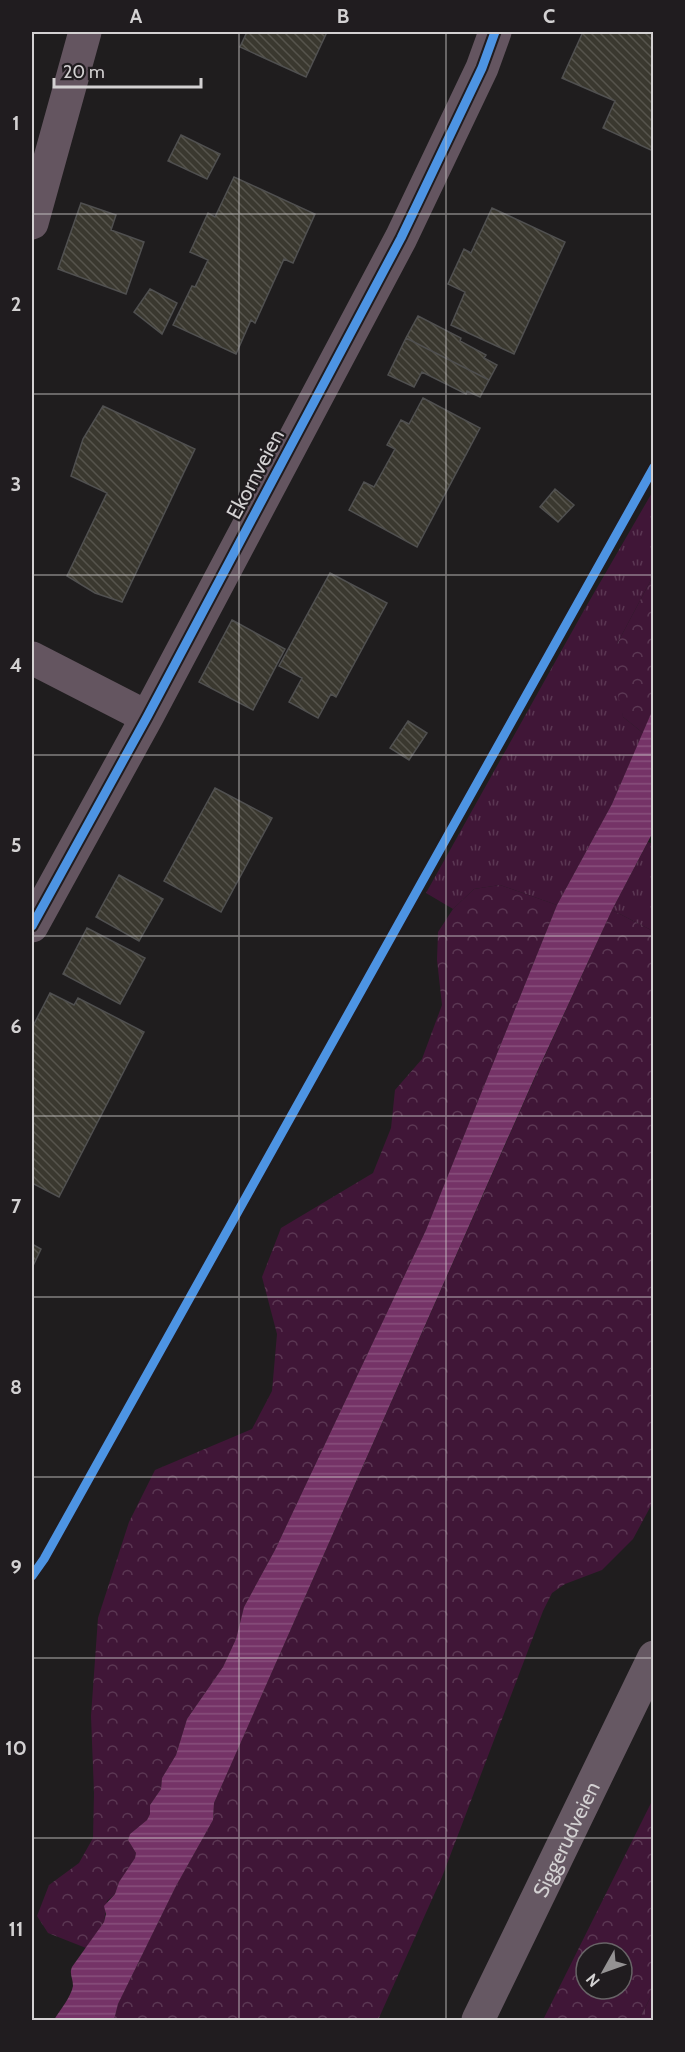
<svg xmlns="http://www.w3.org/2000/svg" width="685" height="2052" font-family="Cabin,sans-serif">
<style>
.grass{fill:url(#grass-tufts)}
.forest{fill:url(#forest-crowns);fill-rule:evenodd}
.cemetery{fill:url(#cemetery-stones)}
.water{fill:url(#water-rules)}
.building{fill:url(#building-back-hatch);stroke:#505050;stroke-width:1.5}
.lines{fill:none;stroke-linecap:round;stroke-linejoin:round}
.street{stroke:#645560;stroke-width:33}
.secondary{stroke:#665863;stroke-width:33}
.cycleway-casing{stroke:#201c1f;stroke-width:13}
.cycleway{stroke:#4d94e3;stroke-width:9}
.grid{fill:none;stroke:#d3d1d2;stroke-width:1.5;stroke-opacity:0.55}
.labels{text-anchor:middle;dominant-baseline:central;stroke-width:4.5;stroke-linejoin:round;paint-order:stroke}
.street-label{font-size:21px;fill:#d3d1d2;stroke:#201c1f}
.neatline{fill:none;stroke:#d3d1d2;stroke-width:2}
.grid-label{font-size:20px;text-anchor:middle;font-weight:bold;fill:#d3d1d2}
</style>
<defs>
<pattern id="grass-tufts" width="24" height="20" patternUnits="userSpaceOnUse" patternTransform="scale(1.5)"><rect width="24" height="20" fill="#401637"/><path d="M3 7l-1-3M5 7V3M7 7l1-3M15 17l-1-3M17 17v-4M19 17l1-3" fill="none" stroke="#5b3753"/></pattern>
<pattern id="forest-crowns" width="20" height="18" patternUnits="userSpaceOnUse" patternTransform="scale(1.5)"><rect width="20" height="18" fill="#401637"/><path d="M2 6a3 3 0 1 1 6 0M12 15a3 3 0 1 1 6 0" fill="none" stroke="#5b3753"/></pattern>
<pattern id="cemetery-stones" width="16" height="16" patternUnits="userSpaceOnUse" patternTransform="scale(1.5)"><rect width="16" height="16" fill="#401637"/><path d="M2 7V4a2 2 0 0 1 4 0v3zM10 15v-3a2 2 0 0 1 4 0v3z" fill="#5b3753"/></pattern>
<pattern id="water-rules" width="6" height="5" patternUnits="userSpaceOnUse" patternTransform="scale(1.5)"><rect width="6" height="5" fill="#753367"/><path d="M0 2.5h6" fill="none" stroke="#88507c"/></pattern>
<pattern id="building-back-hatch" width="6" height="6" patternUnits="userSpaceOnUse" patternTransform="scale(1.5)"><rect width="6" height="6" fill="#3a382f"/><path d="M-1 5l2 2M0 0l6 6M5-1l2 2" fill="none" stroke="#56544c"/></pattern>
</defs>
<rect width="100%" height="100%" fill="#1f1d1e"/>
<!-- grass -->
<path class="grass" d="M653 491V576L617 644 623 717 643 733 612 804 557 905 500 885 474 889 453 909 426 893 583 612Z
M648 842 653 844V931L612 910Z"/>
<!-- forest -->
<path class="forest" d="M653 576V709L643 733 623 717 617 690V644Z
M500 885 557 905 426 1230 275 1550 244 1607 236 1639 223 1667 187 1719 176 1755 162 1778 161 1789 150 1805V1814L147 1820 130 1834 128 1840 136 1853 135 1858 119 1882 115 1894 107 1901 104 1922 86 1948 48 1933 37 1916 49 1885 79 1863 93 1838 94 1793 91 1716 98 1618 129 1522 155 1470 252 1429 272 1391 277 1334 262 1277 281 1228 373 1173 391 1128 395 1090 422 1059 442 1005 437 960 438 932 453 909 474 889Z
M612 910 653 931V1502L633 1539 602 1570 565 1584 552 1593 543 1611 442 1877 378 2020H114L118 2004 176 1886 213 1820 214 1803 537 1073Z
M653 1799V1992L639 2020H543ZM586 1953H622V1989H586Z"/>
<!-- cemetery -->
<path class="cemetery" d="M653 1992V2020H639Z"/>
<!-- water -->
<path class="water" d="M653 709V832L612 910 537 1072 214 1803 213 1820 176 1886 118 2004 114 2020H54C60 2010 71 1997 73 1986 73 1978 69 1974 72 1967L104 1922 106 1914 104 1906 115 1894 119 1882 135 1858 136 1853 128 1840 130 1834 147 1820 150 1814V1805L161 1789 162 1778 176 1755 187 1719 223 1667 236 1639 244 1607 275 1550 426 1230 557 905 612 804Z"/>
<!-- building -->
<path class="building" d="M247 32H327L306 77 240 47Z
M583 32H654V145L651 150 603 128 615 101 562 78Z
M181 135 220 154 207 179 168 161Z
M234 177 315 214 293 263 284 259 255 323 251 320 236 354 173 325 192 286 195 287 208 260 190 252 208 213 215 217Z
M81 203 116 215 111 230 144 242 126 294 58 269Z
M492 208 565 242 514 354 451 325 465 292 448 284 464 249 471 253Z
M150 289 177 303 162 334 134 312Z
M418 316 461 338 460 341 486 355 484 358 497 365 489 380 406 338Z
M406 338 489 380 480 397 467 391 466 394 422 372 414 387 388 375Z
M423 398 480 428 417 547 349 510 364 482 374 487 395 449 387 445 401 420 409 424Z
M103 406 195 449 122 602 95 593 67 576 107 493 71 476 83 439Z
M555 489 574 505 558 522 540 507Z
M330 573 387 603 336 697 331 694 318 718 289 702 302 678 279 666Z
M232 620 285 649 253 710 199 682Z
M408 721 427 733 409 760 390 748Z
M215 788 272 818 221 912 164 881Z
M119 875 163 899 139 941 96 917Z
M87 928 145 958 120 1004 63 974Z
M50 993 74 1005 78 998 144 1032 59 1197 32 1183V1028Z
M32 1244 41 1249 32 1268Z"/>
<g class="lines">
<!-- street -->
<path class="street" d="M32 223 85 32
M32 658 147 717
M32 926 147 717 401 238 482 68 495 32"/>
<!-- secondary -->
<path class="secondary" id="s1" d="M478 2020 654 1657"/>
<!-- cycleway casing -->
<g class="cycleway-casing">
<path id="cycleway" d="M32 926 147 717 401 238 482 68 495 32
M32 1576 44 1559C249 1197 449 830 654 467"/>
</g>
<!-- cycleway -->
<use href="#cycleway" class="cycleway"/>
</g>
<!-- grid -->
<path class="grid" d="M239 32V2020M446 32V2020M32 214H654M32 394H654M32 575H654M32 755H654M32 936H654M32 1116H654M32 1297H654M32 1477H654M32 1658H654M32 1838H654"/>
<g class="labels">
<!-- street labels -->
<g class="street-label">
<text transform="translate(255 474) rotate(-62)">Ekornveien</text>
<text stroke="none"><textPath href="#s1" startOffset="201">Siggerudveien</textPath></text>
</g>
</g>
<!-- border -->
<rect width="685" height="2052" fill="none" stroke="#201c1f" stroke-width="66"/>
<!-- north arrow -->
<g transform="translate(604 1971) rotate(230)"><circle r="28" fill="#201c1f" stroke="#686467" stroke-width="1.5"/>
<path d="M0-4.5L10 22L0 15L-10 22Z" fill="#949293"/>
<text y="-9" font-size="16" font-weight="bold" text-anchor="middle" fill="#d3d1d2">N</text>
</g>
<!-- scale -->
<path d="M54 78v9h147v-9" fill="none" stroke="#d3d1d2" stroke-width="3"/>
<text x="63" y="78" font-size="18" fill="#d3d1d2" stroke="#201c1f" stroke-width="4.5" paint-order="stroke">20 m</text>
<rect x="33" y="33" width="619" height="1986" class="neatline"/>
<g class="grid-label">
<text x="136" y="23">A</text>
<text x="343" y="23">B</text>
<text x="549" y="23">C</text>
<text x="16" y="130">1</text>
<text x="16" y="311">2</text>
<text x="16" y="491">3</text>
<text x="16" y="672">4</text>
<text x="16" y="852">5</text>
<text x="16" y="1033">6</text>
<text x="16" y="1213">7</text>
<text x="16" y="1394">8</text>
<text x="16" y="1574">9</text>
<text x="16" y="1755">10</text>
<text x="16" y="1936">11</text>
</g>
</svg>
